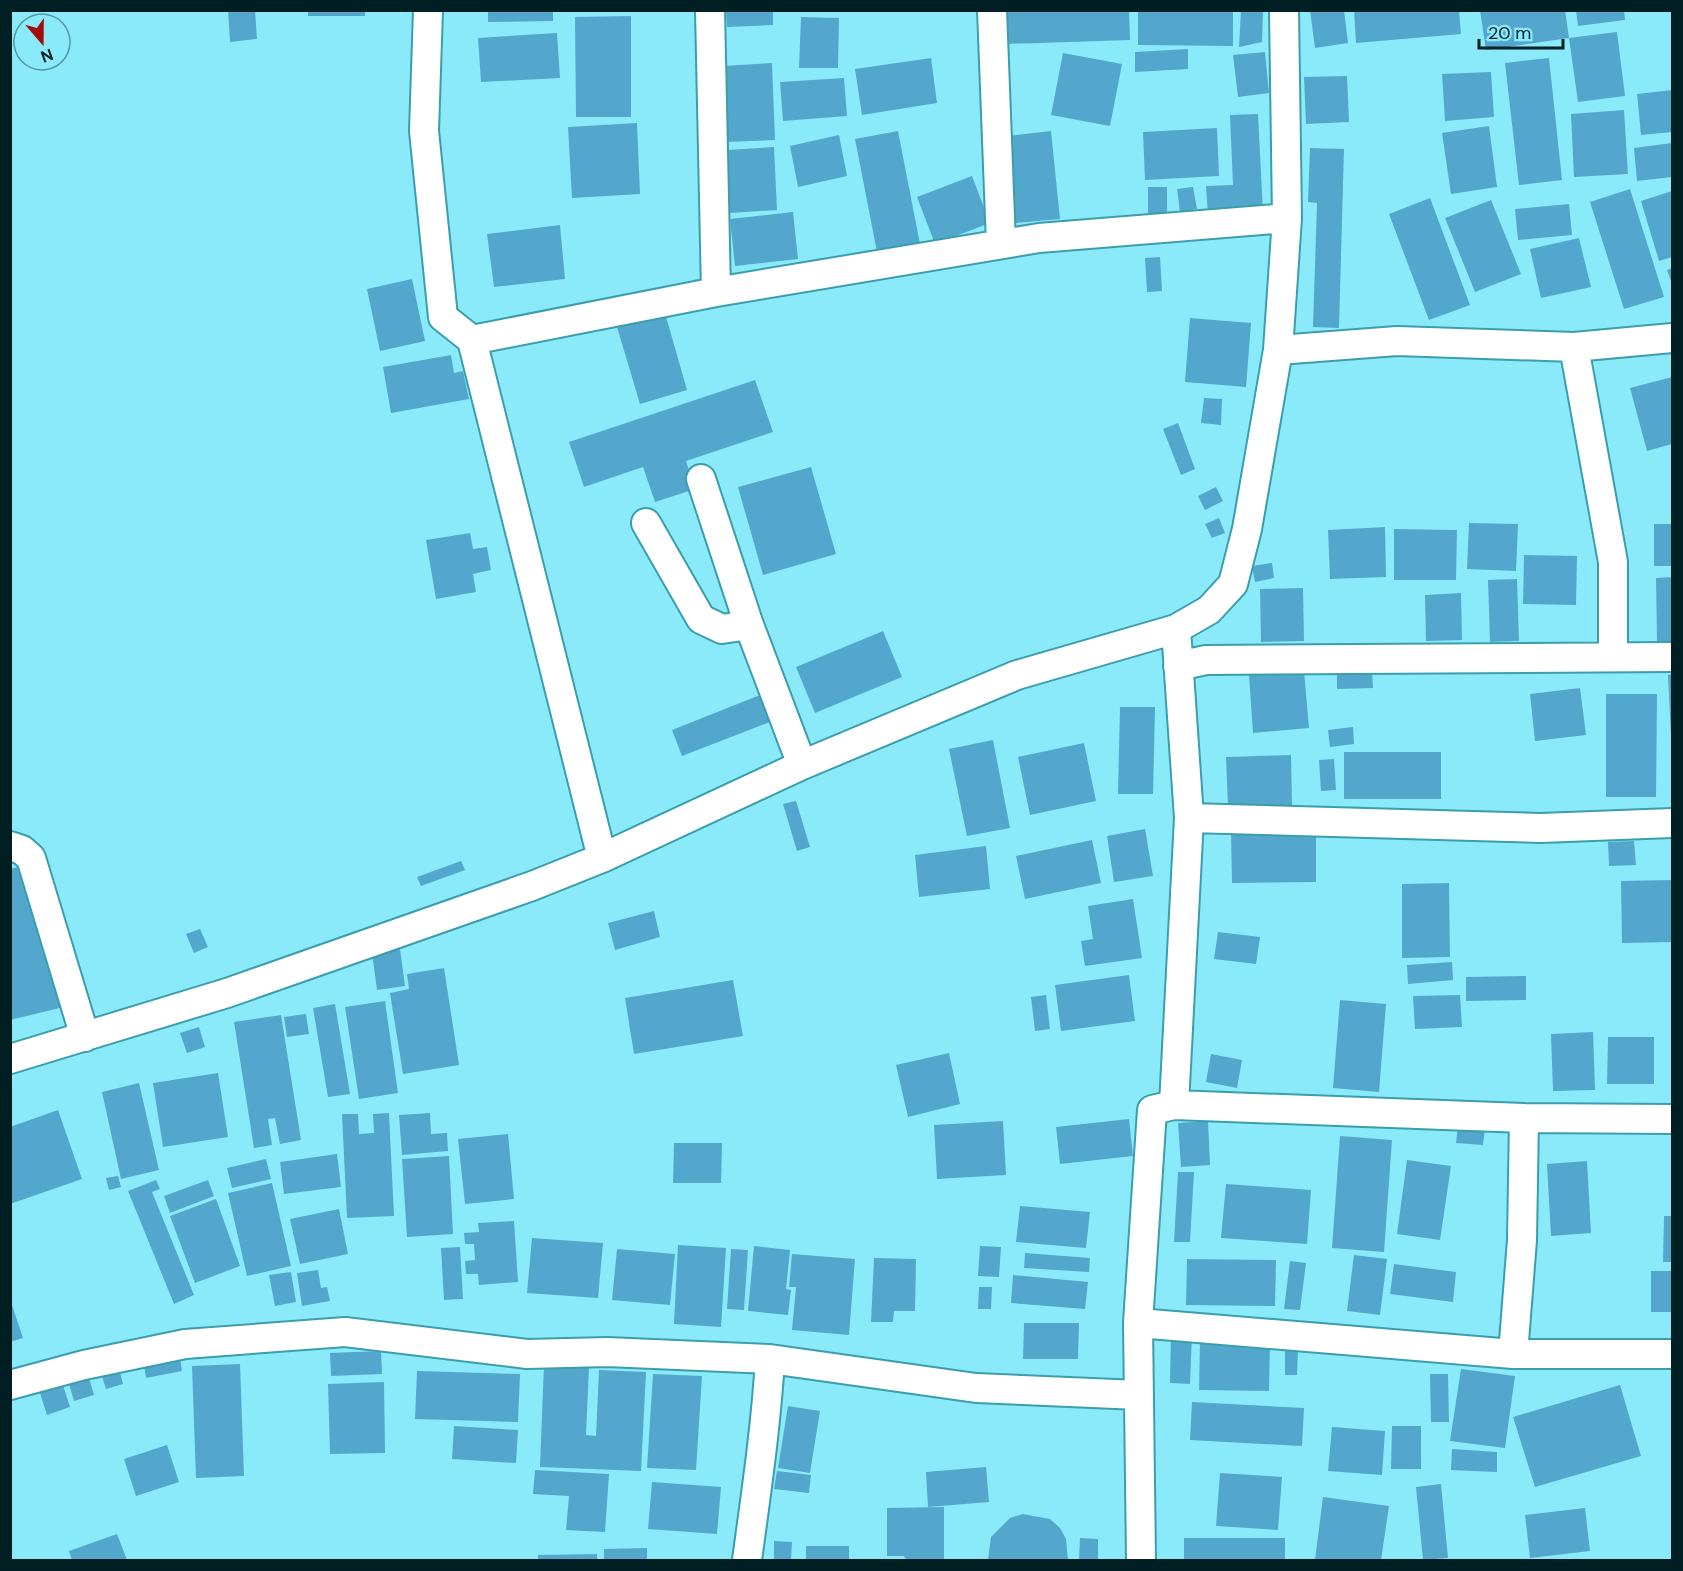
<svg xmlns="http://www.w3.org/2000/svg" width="1683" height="1571" font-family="'DM Sans',sans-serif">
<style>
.building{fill:#53a7cc}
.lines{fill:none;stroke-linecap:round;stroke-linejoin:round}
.minor-casing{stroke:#3a9ead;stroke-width:32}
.minor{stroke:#fff;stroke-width:28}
</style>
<rect width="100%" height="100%" fill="#8beafa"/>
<!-- building -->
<path class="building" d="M228 10H255L257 39 230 42Z
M308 10H365V16H308Z
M488 10H553V21L488 22Z
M726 10H773V25L727 27Z
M1005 10H1129L1130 40 1006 44Z
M1138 10H1233V46L1138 45Z
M1241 10H1263L1262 42 1239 47Z
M1310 10H1344L1348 43 1315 48Z
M1354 10H1459L1461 34 1356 43Z
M1480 10H1565L1569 38 1617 32 1625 96 1578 102 1569 38 1486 50Z
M1576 10H1624L1625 20 1578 26Z
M631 16V117H576L575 17Z
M801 17 839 18 838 68H799Z
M557 33 560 78 481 82 478 38Z
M1188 49V69L1135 72V52Z
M1265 52 1269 93 1238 97 1233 55Z
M1063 53 1122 64 1110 126 1051 115Z
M931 58 937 103 862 115 855 69Z
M1549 58 1562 180 1519 185 1505 63Z
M772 63 775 140 726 142 723 66Z
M1491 72 1494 117 1445 121 1442 74Z
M1347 76 1349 122 1306 124 1304 77Z
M844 78 847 116 783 121 780 82Z
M1672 90V132L1641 135 1637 94Z
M1624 110 1628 174 1574 177 1571 114Z
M1258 114 1263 213 1208 217 1206 186 1233 185 1230 115Z
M637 123 640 194 572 198 568 127Z
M1489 126 1497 187 1451 194 1442 133Z
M1217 128 1219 176 1145 180 1143 132Z
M898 131 920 244 877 252 855 139Z
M1051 131 1060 219 1015 223 1007 136Z
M839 135 847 176 798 187 790 146Z
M1672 143V177L1637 181 1634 148Z
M774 147 777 210 730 213 727 150Z
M1310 148 1344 149 1339 328 1313 327 1317 203 1308 202Z
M972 176 990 223 935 244 917 197Z
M1148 187H1167V213H1148Z
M1193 187 1197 209 1180 212 1177 189Z
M1630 189 1664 297 1624 309 1590 202Z
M1672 191V257L1659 261 1641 201Z
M1430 198 1470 305 1429 320 1389 214Z
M1491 200 1521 274 1475 292 1445 218Z
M1569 204 1572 235 1518 240 1515 209Z
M793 212 798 259 735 266 730 219Z
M560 225 565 279 494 287 487 234Z
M1579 238 1591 287 1541 298 1530 249Z
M1160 257 1162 291 1147 292 1145 258Z
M1672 268V284L1667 270Z
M412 279 425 341 380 351 367 289Z
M665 313 687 390 640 404 617 327Z
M1190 318 1251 323 1246 387 1185 382Z
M451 355 454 373 463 371 469 399 391 413 383 367Z
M1672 377V444L1647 451 1630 388Z
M755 380 773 432 686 461 695 489 655 502 643 467 584 487 569 442Z
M1204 398 1222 399 1221 425 1201 423Z
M1178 423 1195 469 1181 475 1163 429Z
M811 467 836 554 763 575 738 487Z
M1216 487 1223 501 1205 510 1198 496Z
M1219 518 1225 533 1212 538 1205 524Z
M1469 523 1518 524 1516 571 1467 569Z
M1654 524H1672V566H1654Z
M1385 527 1386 577 1330 579 1328 530Z
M1394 529 1457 530 1456 580H1394Z
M470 533 473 549 487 547 491 570 473 574 476 592 436 599 426 540Z
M1524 555 1577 556 1576 605 1523 604Z
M1272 563 1274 578 1255 582 1252 566Z
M1672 577V641L1657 642 1656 578Z
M1517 579 1519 641 1490 642 1488 580Z
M1303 588 1304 641 1261 642 1260 589Z
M1461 593 1462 640 1426 641 1425 595Z
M883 631 902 677 815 713 796 667Z
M1304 671 1309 728 1253 733 1249 675Z
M1372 671 1373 688 1337 689V672Z
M1672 674V736H1671L1668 675Z
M1580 688 1586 735 1535 741 1530 694Z
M1606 694H1657L1656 797H1606Z
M760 695 770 722 682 756 672 730Z
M1120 707H1155L1153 794H1118Z
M1353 727 1354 744 1330 747 1328 730Z
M993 740 1010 828 967 836 949 749Z
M1084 743 1096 801 1030 815 1018 757Z
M1344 752H1441V799H1344Z
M1291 755 1292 805 1228 807 1226 757Z
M1334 759 1336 790 1321 791 1319 760Z
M796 801 810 847 797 851 783 804Z
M1145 829 1153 876 1114 882 1107 836Z
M1316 831V882L1232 883 1231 833Z
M1092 840 1101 883 1025 899 1016 856Z
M1634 841 1636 865 1609 866 1608 842Z
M986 846 990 889 919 897 915 855Z
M461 861 465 870 421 886 417 877Z
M29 864 64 1007 10 1020V869Z
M1672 880V942L1622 943 1621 881Z
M1449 883 1450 957 1402 958V884Z
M1133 899 1142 958 1085 966 1081 941 1093 939 1088 906Z
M654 911 660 937 615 950 608 923Z
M200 929 208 947 194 953 186 934Z
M1218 932 1260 937 1256 964 1214 959Z
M400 949 405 986 377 990 372 953Z
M1452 962 1453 980 1408 984 1407 965Z
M444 968 459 1065 403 1074 390 993 409 989 407 974Z
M1129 975 1135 1021 1061 1031 1055 985Z
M1526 976V1000L1466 1001V977Z
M733 980 743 1036 634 1054 625 998Z
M1046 995 1050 1029 1035 1031 1031 997Z
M1460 995 1462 1027 1415 1029 1413 996Z
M1340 1000 1386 1004 1379 1092 1333 1088Z
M385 1001 398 1093 359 1099 345 1007Z
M335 1004 350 1094 328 1097 313 1008Z
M306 1014 309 1034 287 1037 284 1017Z
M281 1015 301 1140 280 1144 275 1118 268 1119 272 1145 254 1148 234 1022Z
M199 1027 205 1047 187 1053 180 1033Z
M1593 1032 1595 1090 1553 1091 1551 1034Z
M1608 1037H1654V1084H1607Z
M949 1053 960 1104 908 1117 896 1065Z
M1211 1054 1242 1060 1237 1088 1206 1082Z
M218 1073 228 1137 163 1147 153 1083Z
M139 1083 159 1170 121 1179 102 1092Z
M58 1110 82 1179 10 1204V1127Z
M389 1113 394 1216 347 1218 342 1114H358L359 1134 374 1133 373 1114Z
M430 1113 431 1134 447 1133 448 1151 402 1155 399 1115Z
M1129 1119 1133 1156 1060 1164 1056 1127Z
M1003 1121 1006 1175 937 1179 934 1125Z
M1208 1121 1210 1165 1181 1167 1178 1123Z
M1458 1125 1485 1128 1483 1145 1456 1143Z
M508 1134 514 1199 465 1204 458 1139Z
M1340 1136 1392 1140 1384 1252 1332 1248Z
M674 1143H722L721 1183H673Z
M337 1154 341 1187 284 1194 280 1162Z
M449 1156 453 1234 407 1237 402 1159Z
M266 1159 271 1179 232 1188 227 1168Z
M1407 1160 1451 1166 1440 1240 1397 1234Z
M1587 1161 1591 1233 1551 1236 1547 1164Z
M1178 1172H1194L1190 1242H1174Z
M118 1176 121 1187 109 1190 106 1178Z
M156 1180 160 1189 152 1192 194 1295 174 1304 128 1191Z
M208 1180 214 1196 170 1213 164 1196Z
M272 1183 291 1266 247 1276 228 1193Z
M1226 1184 1311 1190 1307 1244 1221 1238Z
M216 1199 240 1266 195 1283 170 1216Z
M1020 1206 1090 1212 1086 1248 1016 1242Z
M339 1209 348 1254 300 1264 290 1219Z
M1664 1216H1672V1262H1663Z
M514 1221 518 1282 479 1285 478 1274H466L465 1261 475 1260 474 1244H465L464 1233 479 1232 478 1223Z
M532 1238 603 1243 598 1298 527 1293Z
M678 1245 726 1248 721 1327 674 1324Z
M754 1246 790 1250 786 1289 791 1290 788 1315 748 1311Z
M980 1246 1001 1247 999 1277 978 1276Z
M460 1247 463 1299 444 1300 441 1248Z
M617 1249 675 1254 670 1305 612 1300Z
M731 1249 748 1250 744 1310 727 1309Z
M1025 1253 1090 1258 1089 1272 1024 1268Z
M792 1254 855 1259 849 1335 792 1330 796 1287H789Z
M1354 1255 1387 1259 1380 1315 1347 1311Z
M874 1258 916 1259 915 1311H894L893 1322H871Z
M1187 1259 1276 1260 1275 1306 1186 1305Z
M1290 1261 1306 1263 1300 1310 1284 1309Z
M1394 1264 1456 1272 1453 1302 1390 1294Z
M318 1270 321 1288 327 1287 330 1301 302 1306 297 1273Z
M1651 1271H1672V1312H1651Z
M291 1272 296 1302 275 1306 269 1275Z
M1013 1275 1088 1282 1085 1309 1011 1303Z
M979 1287H992L991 1309H978Z
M10 1299 23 1338 10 1342Z
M1024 1323H1079L1078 1359H1023Z
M1171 1334H1192L1190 1384 1170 1383Z
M1200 1342 1270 1343 1269 1391 1199 1390Z
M1285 1348H1298L1297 1375H1285Z
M381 1351 382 1374 331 1376 330 1353Z
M180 1358 182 1371 146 1378 144 1365Z
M240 1364 244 1476 196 1478 192 1366Z
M544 1364 589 1366 586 1435 596 1436 599 1370 646 1372 641 1471 540 1467Z
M119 1368 123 1384 106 1389 101 1373Z
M1461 1369 1515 1376 1505 1448 1450 1441Z
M417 1371 520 1374 518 1422 415 1419Z
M653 1374 702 1376 696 1470 647 1468Z
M1430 1374H1448L1449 1422H1431Z
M89 1378 94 1395 74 1401 69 1384Z
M384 1382 385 1453 330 1454 328 1384Z
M63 1385 70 1407 47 1415 40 1393Z
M1620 1385 1641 1456 1535 1487 1513 1417Z
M1192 1402 1304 1408 1302 1446 1190 1440Z
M788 1406 820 1411 810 1473 778 1468Z
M454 1426 518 1430 516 1463 452 1459Z
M1392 1426H1421V1469H1391Z
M1332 1427 1385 1431 1382 1475 1328 1471Z
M167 1445 179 1482 136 1496 124 1459Z
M1452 1449 1497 1452V1472L1451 1470Z
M986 1467 989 1502 928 1507 926 1472Z
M535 1470 609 1474 605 1532 566 1530 569 1496 533 1494Z
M777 1471 811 1475 809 1493 774 1489Z
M1220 1473 1282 1477 1278 1530 1216 1526Z
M652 1482 721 1487 717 1534 648 1529Z
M1441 1484 1448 1558 1423 1560 1416 1487Z
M1323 1497 1389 1506 1381 1560H1315Z
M944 1507V1560H906L904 1556H887V1508Z
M1585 1508 1590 1551 1530 1558 1525 1515Z
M1023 1514 1050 1519 1060 1528 1066 1539 1068 1560H988L991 1537 1010 1518Z
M117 1534 127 1560H72L69 1551Z
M1080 1538 1098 1539V1560H1079Z
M1184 1538H1285V1560H1184Z
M774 1541 792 1542 791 1560H774Z
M806 1546H849V1560H806Z
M647 1548V1560H604V1549Z
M597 1554V1560H538V1555Z"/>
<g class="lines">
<!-- minor casing -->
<g class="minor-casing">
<path id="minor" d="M428 10 424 131 443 317 472 340 602 858
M710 10 716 292
M992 10 1001 244
M472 340 716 292 1039 238 1287 218
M1574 347 1613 562V657
M1278 350 1397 341 1574 347 1672 338
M701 479 749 625 802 765
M646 523 701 619 722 629 749 625
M1178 666 1206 660 1672 657
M1189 818 1541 828 1672 823
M10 846 22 850 31 858 85 1037
M10 1059 227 993 532 886 602 858 802 765 1017 675 1176 629 1209 610 1233 584 1247 529 1278 350 1287 218 1284 10
M1174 1105 1524 1118 1672 1119
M1138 1323 1513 1354H1672
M1513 1354 1522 1240 1524 1118
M10 1385 84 1365 185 1344 345 1332 527 1354 607 1352 770 1359 976 1388 1139 1395
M747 1560C756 1494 766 1427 770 1359
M1141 1560 1138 1323 1152 1110 1174 1105 1189 818 1176 629"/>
</g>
<!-- minor -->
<use href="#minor" class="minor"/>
</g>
<!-- border -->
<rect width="1683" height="1571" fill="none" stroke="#001f23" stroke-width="24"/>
<!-- north arrow -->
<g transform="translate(42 42) rotate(160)"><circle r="28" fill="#8beafa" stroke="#5399a4" stroke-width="1.5"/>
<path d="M0-4.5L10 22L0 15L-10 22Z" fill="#a30c09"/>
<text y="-9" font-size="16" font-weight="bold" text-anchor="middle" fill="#001f23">N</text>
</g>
<!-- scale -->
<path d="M1479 39v9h84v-9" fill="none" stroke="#001f23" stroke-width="3"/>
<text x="1488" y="39" font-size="18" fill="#001f23" stroke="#8beafa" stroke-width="4.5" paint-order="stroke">20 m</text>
</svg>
